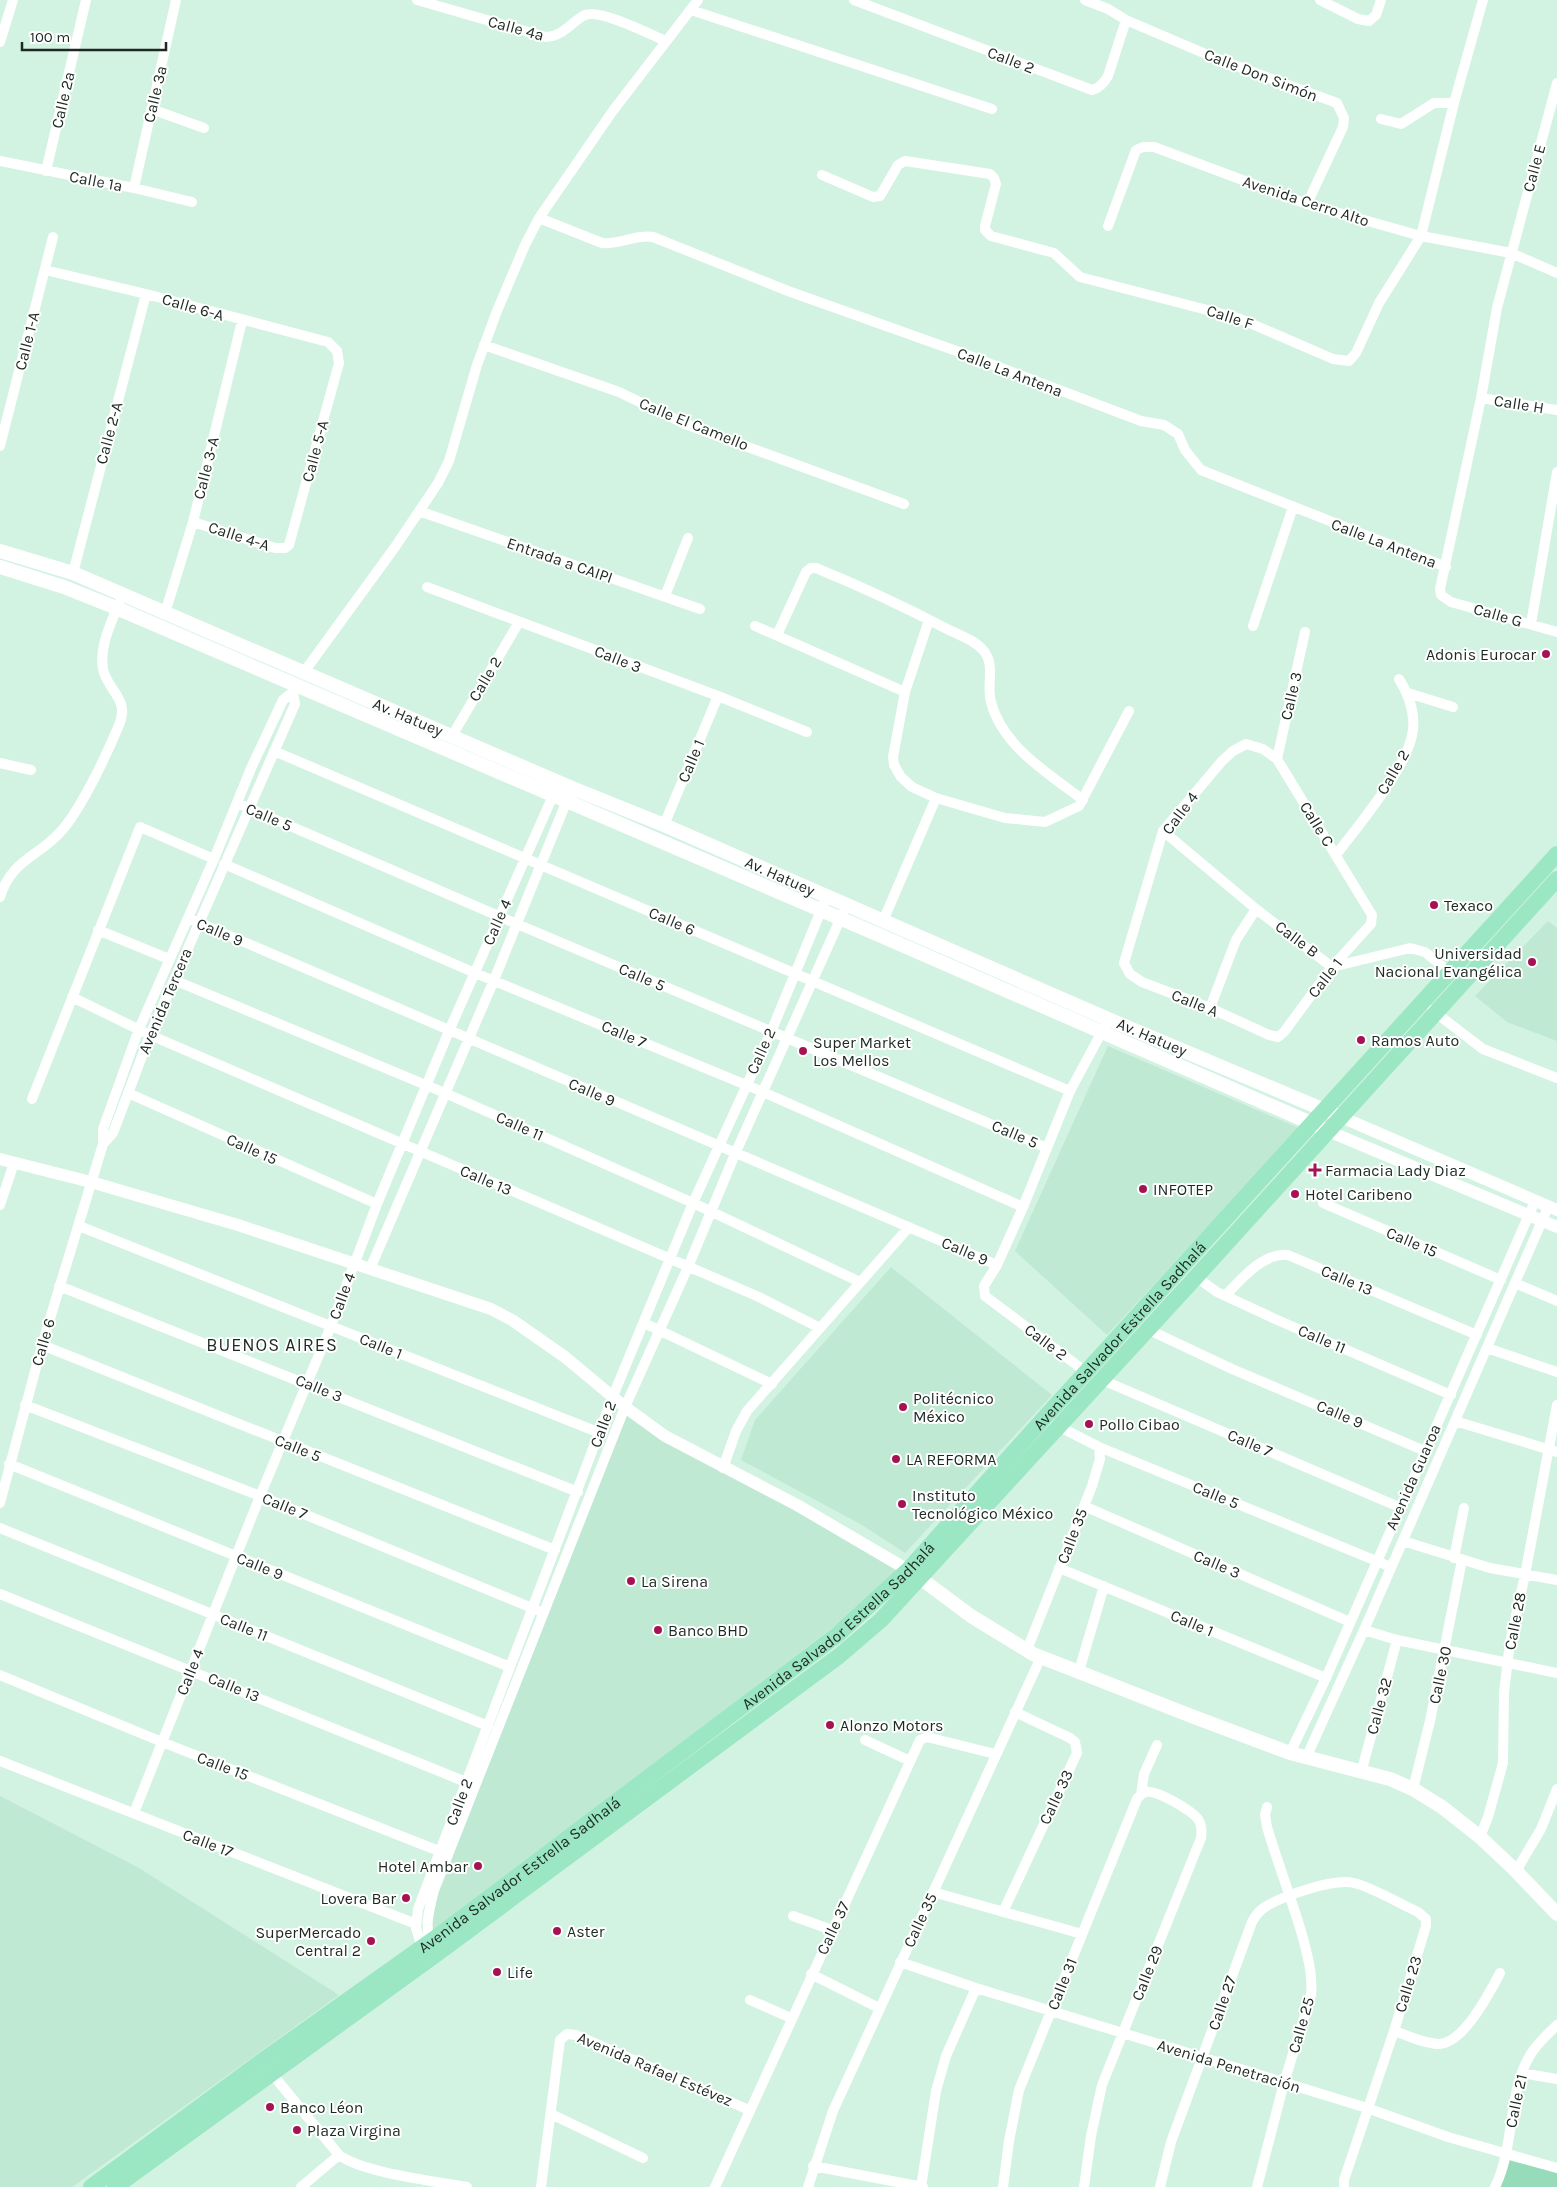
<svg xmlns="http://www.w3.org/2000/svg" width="1557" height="2187" font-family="Karla,sans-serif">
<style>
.built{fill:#c0e9d4}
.green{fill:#96dcba}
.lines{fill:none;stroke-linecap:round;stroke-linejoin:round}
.minor{stroke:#fff;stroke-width:10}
.tertiary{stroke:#fff;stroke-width:12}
.secondary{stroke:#fff;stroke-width:14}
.trunk{stroke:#9be6c3;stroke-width:16}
.poi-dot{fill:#a51353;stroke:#fff;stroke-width:2}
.labels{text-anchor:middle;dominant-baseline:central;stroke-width:4;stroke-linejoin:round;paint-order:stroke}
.street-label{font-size:16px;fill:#1d2923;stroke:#fff}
.poi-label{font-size:16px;fill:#1d2923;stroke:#fff;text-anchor:start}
.neighbourhood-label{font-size:18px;letter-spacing:1px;fill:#1d2923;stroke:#fff}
</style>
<rect width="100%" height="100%" fill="#d2f2e2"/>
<!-- built -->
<path class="built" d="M1548 921 1557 928V1041L1507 1022 1475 996Z
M1108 1046 1299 1128 1107 1335 1015 1251Z
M891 1267 1052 1395 905 1553 862 1525 741 1460 755 1420Z
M625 1408 908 1570 429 1935 428 1921Z
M0 1796 139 1868 339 1995 72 2187H0Z"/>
<!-- green -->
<path class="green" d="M1508 2160 1557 2173V2187H1500Z"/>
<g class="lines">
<!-- minor -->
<path class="minor" d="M417 0 546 37C561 37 571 23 583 16 598 7 649 34 666 41
M854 0 1092 90C1100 88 1104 83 1108 76L1126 20
M1085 0 1108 9 1126 20 1215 58 1337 103 1344 118 1343 127 1307 204
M1320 0 1358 19 1369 21 1376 15 1381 0
M691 10 992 109
M0 42 13 0
M1557 83 1497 308 1481 398 1440 589 1441 595 1451 602 1557 632
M151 109 204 128
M1381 119 1401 124 1434 103H1454
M0 161 134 188 192 202
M46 171 86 0
M822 175 873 197 880 196 898 165 905 161 990 174 994 178 996 184 985 226V230L991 236 1054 253 1080 277 1238 318 1333 359 1349 361 1356 353 1379 303 1421 236 1454 103 1483 0
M134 188 176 0
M539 218 602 243C619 245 636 234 653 237L788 291 962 353 1141 421 1164 425 1178 434 1185 450 1201 470 1446 567
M1108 226 1136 150 1143 147H1154L1307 204 1421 236 1511 253 1557 273
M45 270 146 294 328 342 337 351 339 363 289 545 285 548H275L193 522
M484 345 619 392 685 424 904 504
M1481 398 1557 410
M0 446 53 237
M419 511 700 609
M73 573 146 294
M427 587 718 696 807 732
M665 596 688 538
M165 613 193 522 242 321
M929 620 905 692 893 757 894 765 901 777 912 787 936 798 1005 818 1045 822 1079 806 1129 711
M1531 624 1557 472
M755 626 905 692
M1253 626 1293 507
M777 635 806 572 811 568H816C860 586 905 607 947 629 959 635 975 640 983 650 996 665 986 684 991 702 1002 746 1049 774 1083 800
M304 672 395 547 438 483 449 461 477 365 497 311 525 245 539 218 612 112 698 0
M1408 693 1453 707
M452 736 519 622
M1246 744 1263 749 1277 759 1372 915 1371 924 1332 967 1284 1032 1278 1037 1269 1035 1210 1008 1142 982 1130 974 1124 963 1163 831 1222 761 1233 751Z
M274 751 1070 1091
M1277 759 1305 632
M0 763 31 770
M237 803 517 924 1047 1148
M664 825 718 696
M1163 831 1256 909 1332 967 1410 948 1425 952 1449 972
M1336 855C1358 826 1409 766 1413 730 1415 711 1409 695 1399 679
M224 864 475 973 763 1092 1023 1207
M0 897C12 858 40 857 63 829 83 805 107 754 119 725 130 698 108 692 103 669 99 647 111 623 119 603
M188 918 997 1265
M883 921 936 798
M98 930 169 959
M174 980 445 1093 693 1203 860 1282
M72 997 150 1035 759 1297 820 1328
M1210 1008 1236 940 1256 909
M1432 1010 1483 1049 1557 1078
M128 1093 377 1204
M32 1099 140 827 214 859
M103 1144 113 1133 150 1035 295 704 293 692
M1323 1203 1501 1280
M0 1205 14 1163
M79 1226 600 1433
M370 1269 494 980 572 788
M1196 1277 1217 1292 1275 1319 1451 1395
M1515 1283 1557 1301
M59 1286 578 1492
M1226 1295C1241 1279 1264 1252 1288 1255L1477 1335
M644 1323 772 1384
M1147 1329 1232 1369 1425 1451
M42 1345 555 1550
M1487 1348 1557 1372
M1086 1372 985 1296 984 1286 997 1265 1023 1207 1070 1091 1105 1026
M1100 1379 1399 1507
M25 1405 260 1496 537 1610
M1455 1421 1557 1452
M1054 1424 1099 1447 1391 1567
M9 1464 510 1667
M723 1468 736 1431 747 1411 909 1227
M0 1503 42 1345 103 1144V1129L139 1029 214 859 252 766 283 700 293 692 297 686
M1084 1506 1350 1622
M0 1528 488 1726
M1403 1541 1490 1568 1557 1580
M1454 1558 1464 1508
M1059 1568 1326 1678
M0 1594 466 1782
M1364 1630 1397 1640 1557 1673
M1027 1650 1092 1486 1100 1459 1099 1447
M1079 1671 1104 1586
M0 1675 162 1742 444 1853
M865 1740 910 1761
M1290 1753 1326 1678 1535 1201
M1306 1758 1364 1630 1548 1207
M0 1761 416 1924
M1361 1773 1397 1640
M1413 1789 1430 1721 1462 1560
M1141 1795 1144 1774 1157 1745
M134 1813 260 1496 331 1326 377 1204 449 1031 555 791
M1480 1837 1488 1817 1503 1763 1504 1693 1510 1642 1525 1575 1557 1405
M1516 1871 1541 1829 1557 1789
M933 1892 1082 1934
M1003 1912 1077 1753 1075 1742 1070 1738 1015 1712
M793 1916 832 1930
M432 1945C423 1927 430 1908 434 1890L625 1407 688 1267 735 1154 843 913
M423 1951 416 1928 418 1909 613 1396 693 1203 771 1032 827 896
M900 1962 976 1988 1367 2108 1448 2137 1557 2168
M811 1974 879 2008
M750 2000 791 2018
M1394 2031C1407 2035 1425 2044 1439 2044 1464 2043 1490 1992 1500 1973
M268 2069 339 2155C363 2173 435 2181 467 2187
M1522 2073 1557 2079
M551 2114 643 2158
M813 2166 923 2187
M301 2187 339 2155
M541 2187 560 2040 567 2034 576 2035 749 2110
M715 2187 920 1740 927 1737 995 1754
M808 2187 833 2111 1041 1657
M921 2187 936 2091 946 2056 976 1988
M1003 2187 1009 2141 1019 2090 1137 1799C1139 1796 1142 1793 1146 1792 1157 1790 1191 1810 1198 1819 1202 1825 1202 1831 1201 1838L1102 2085 1091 2136 1084 2187
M1160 2187 1171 2142 1252 1922C1255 1916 1259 1911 1265 1907 1283 1896 1333 1878 1354 1883 1374 1888 1398 1903 1418 1912L1426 1919V1926L1394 2031 1344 2180V2187
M1257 2187 1284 2083 1311 1995C1313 1975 1308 1958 1303 1938 1292 1900 1278 1864 1267 1827L1265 1815 1267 1807
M1495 2187C1515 2147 1507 2096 1529 2057 1536 2044 1547 2035 1557 2025"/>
<!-- tertiary -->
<path class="tertiary" d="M1341 1117 1557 1210
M1328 1131 1557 1227
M0 1159 91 1182 238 1225 491 1309 512 1320 565 1357 625 1407 665 1436 797 1505 908 1570"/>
<!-- secondary -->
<path class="secondary" d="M0 551 73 573 572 788 664 825 1108 1019 1341 1117
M0 567 64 587 114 607 879 935 1320 1127
M912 1572 971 1616 1033 1654 1194 1717 1290 1753 1390 1779 1413 1789 1442 1807 1480 1837 1516 1871 1557 1914"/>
<!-- trunk -->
<g class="trunk">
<path id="s1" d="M91 2187 262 2061 438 1936 837 1635 908 1570 1045 1417 1557 854"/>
<path d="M115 2187 438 1953 839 1656 881 1620 1196 1277 1557 879"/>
</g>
</g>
<!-- markers -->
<g class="poi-dot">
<circle cx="1546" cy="654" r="5"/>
<circle cx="1434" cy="905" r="5"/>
<circle cx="1532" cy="962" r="5"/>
<circle cx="1361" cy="1040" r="5"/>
<circle cx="803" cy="1051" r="5"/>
<path d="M1312.5 1162.5h5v5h5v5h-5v5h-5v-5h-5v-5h5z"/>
<circle cx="1143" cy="1189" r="5"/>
<circle cx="1295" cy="1194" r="5"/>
<circle cx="903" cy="1407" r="5"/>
<circle cx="1089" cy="1424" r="5"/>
<circle cx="896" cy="1459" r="5"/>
<circle cx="902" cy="1504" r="5"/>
<circle cx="631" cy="1581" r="5"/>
<circle cx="658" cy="1630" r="5"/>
<circle cx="830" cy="1725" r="5"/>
<circle cx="478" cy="1866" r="5"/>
<circle cx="406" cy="1898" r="5"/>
<circle cx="557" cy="1931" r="5"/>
<circle cx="371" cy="1941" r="5"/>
<circle cx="497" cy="1972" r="5"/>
<circle cx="270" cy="2107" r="5"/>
<circle cx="297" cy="2130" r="5"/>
</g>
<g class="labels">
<!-- street labels -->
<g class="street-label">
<text transform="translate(516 28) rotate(15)">Calle 4a</text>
<text transform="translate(1011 60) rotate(21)">Calle 2</text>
<text transform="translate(1261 75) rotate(21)">Calle Don Simón</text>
<text transform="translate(155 94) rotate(-77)">Calle 3a</text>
<text transform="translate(63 100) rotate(-77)">Calle 2a</text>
<text transform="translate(1534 168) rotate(-75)">Calle E</text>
<text transform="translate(96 181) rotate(11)">Calle 1a</text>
<text transform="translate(1306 201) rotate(18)">Avenida Cerro Alto</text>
<text transform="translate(193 307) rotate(16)">Calle 6-A</text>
<text transform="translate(1230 317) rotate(18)">Calle F</text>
<text transform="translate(27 341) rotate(-76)">Calle 1-A</text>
<text transform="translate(1010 372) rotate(21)">Calle La Antena</text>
<text transform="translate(1519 404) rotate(9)">Calle H</text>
<text transform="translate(694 424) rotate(22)">Calle El Camello</text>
<text transform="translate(109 433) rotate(-75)">Calle 2-A</text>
<text transform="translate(315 451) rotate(-75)">Calle 5-A</text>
<text transform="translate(206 468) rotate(-76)">Calle 3-A</text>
<text transform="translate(239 536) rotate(18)">Calle 4-A</text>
<text transform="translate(1384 543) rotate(21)">Calle La Antena</text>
<text transform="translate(560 560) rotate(19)">Entrada a CAIPI</text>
<text transform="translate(1498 615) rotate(16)">Calle G</text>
<text transform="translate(618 659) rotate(21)">Calle 3</text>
<text transform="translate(485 679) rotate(-59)">Calle 2</text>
<text transform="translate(1291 696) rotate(-77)">Calle 3</text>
<text transform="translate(408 717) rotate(23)">Av. Hatuey</text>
<text transform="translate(691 761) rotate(-67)">Calle 1</text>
<text transform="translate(1393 772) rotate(-60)">Calle 2</text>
<text transform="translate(1180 813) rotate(-53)">Calle 4</text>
<text transform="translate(269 817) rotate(23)">Calle 5</text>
<text transform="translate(1317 824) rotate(58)">Calle C</text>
<text transform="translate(780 876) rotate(24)">Av. Hatuey</text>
<text transform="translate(672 921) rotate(23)">Calle 6</text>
<text transform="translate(497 922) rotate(-66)">Calle 4</text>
<text transform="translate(220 932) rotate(23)">Calle 9</text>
<text transform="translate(1297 939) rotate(37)">Calle B</text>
<text transform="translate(642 977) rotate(23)">Calle 5</text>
<text transform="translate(1325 978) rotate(-52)">Calle 1</text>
<text transform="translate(165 1001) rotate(-67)">Avenida Tercera</text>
<text transform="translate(1195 1003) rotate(22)">Calle A</text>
<text transform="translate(624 1034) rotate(23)">Calle 7</text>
<text transform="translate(1152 1037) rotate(23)">Av. Hatuey</text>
<text transform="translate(761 1051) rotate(-66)">Calle 2</text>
<text transform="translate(592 1092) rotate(23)">Calle 9</text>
<text transform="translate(520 1126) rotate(24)">Calle 11</text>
<text transform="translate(1015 1134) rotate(23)">Calle 5</text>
<text transform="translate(252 1149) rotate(24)">Calle 15</text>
<text transform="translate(486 1180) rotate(23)">Calle 13</text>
<text transform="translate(1412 1242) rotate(23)">Calle 15</text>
<text transform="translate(965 1251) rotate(23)">Calle 9</text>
<text transform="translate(1347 1280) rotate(23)">Calle 13</text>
<text transform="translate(342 1296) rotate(-70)">Calle 4</text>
<text stroke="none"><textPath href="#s1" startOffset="1340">Avenida Salvador Estrella Sadhalá</textPath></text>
<text transform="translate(1322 1339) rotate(23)">Calle 11</text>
<text transform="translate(43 1342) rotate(-74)">Calle 6</text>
<text transform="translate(1046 1342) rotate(37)">Calle 2</text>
<text transform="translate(381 1346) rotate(22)">Calle 1</text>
<text transform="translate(319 1388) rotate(22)">Calle 3</text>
<text transform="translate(1340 1414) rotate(23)">Calle 9</text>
<text transform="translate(603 1424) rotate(-70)">Calle 2</text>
<text transform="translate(1250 1443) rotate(23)">Calle 7</text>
<text transform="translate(298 1448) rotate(22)">Calle 5</text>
<text transform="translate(1413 1477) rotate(-66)">Avenida Guaroa</text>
<text transform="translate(1216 1495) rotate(22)">Calle 5</text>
<text transform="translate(285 1506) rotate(22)">Calle 7</text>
<text transform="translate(1072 1536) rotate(-69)">Calle 35</text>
<text transform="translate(1217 1564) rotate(23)">Calle 3</text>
<text transform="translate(260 1566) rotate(22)">Calle 9</text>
<text transform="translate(1515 1621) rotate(-79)">Calle 28</text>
<text transform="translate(1192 1623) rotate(23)">Calle 1</text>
<text stroke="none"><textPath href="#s1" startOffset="935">Avenida Salvador Estrella Sadhalá</textPath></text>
<text transform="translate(244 1627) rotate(22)">Calle 11</text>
<text transform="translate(190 1672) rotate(-68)">Calle 4</text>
<text transform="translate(1440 1675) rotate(-78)">Calle 30</text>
<text transform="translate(234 1687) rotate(22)">Calle 13</text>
<text transform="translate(1379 1706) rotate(-75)">Calle 32</text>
<text transform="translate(223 1766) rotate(21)">Calle 15</text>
<text transform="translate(1056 1797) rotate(-65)">Calle 33</text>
<text transform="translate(459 1802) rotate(-69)">Calle 2</text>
<text transform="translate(208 1843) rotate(21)">Calle 17</text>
<text stroke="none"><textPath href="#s1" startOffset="530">Avenida Salvador Estrella Sadhalá</textPath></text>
<text transform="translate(920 1920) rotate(-65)">Calle 35</text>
<text transform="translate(833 1928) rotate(-65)">Calle 37</text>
<text transform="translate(1147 1973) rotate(-68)">Calle 29</text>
<text transform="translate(1062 1984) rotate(-68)">Calle 31</text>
<text transform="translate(1408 1984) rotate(-73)">Calle 23</text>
<text transform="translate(1222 2003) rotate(-71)">Calle 27</text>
<text transform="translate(1301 2025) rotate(-74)">Calle 25</text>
<text transform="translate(1229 2066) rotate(17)">Avenida Penetración</text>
<text transform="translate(655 2069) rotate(23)">Avenida Rafael Estévez</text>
<text transform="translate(1516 2101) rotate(-78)">Calle 21</text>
</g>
<!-- poi labels -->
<g class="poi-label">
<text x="1536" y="654" text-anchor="end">Adonis Eurocar</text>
<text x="1444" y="905">Texaco</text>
<text x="1522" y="953" text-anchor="end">Universidad<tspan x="1522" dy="18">Nacional Evangélica</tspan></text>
<text x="1371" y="1040">Ramos Auto</text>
<text x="813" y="1042">Super Market<tspan x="813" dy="18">Los Mellos</tspan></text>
<text x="1325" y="1170">Farmacia Lady Diaz</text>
<text x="1153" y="1189">INFOTEP</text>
<text x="1305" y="1194">Hotel Caribeno</text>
<text x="913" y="1398">Politécnico<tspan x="913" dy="18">México</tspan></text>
<text x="1099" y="1424">Pollo Cibao</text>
<text x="906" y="1459">LA REFORMA</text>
<text x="912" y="1495">Instituto<tspan x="912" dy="18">Tecnológico México</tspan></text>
<text x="641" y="1581">La Sirena</text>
<text x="668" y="1630">Banco BHD</text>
<text x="840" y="1725">Alonzo Motors</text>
<text x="468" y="1866" text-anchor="end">Hotel Ambar</text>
<text x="396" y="1898" text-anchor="end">Lovera Bar</text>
<text x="567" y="1931">Aster</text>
<text x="361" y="1932" text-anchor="end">SuperMercado<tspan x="361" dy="18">Central 2</tspan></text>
<text x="507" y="1972">Life</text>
<text x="280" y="2107">Banco Léon</text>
<text x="307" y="2130">Plaza Virgina</text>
</g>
<!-- neighbourhood labels -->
<g class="neighbourhood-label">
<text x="272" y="1345">BUENOS AIRES</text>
</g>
</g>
<!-- scale -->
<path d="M22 42v8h144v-8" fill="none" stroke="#1d2923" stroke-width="2.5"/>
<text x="30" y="42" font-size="15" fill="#1d2923" stroke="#ffffff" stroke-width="4" paint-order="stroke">100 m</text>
</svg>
